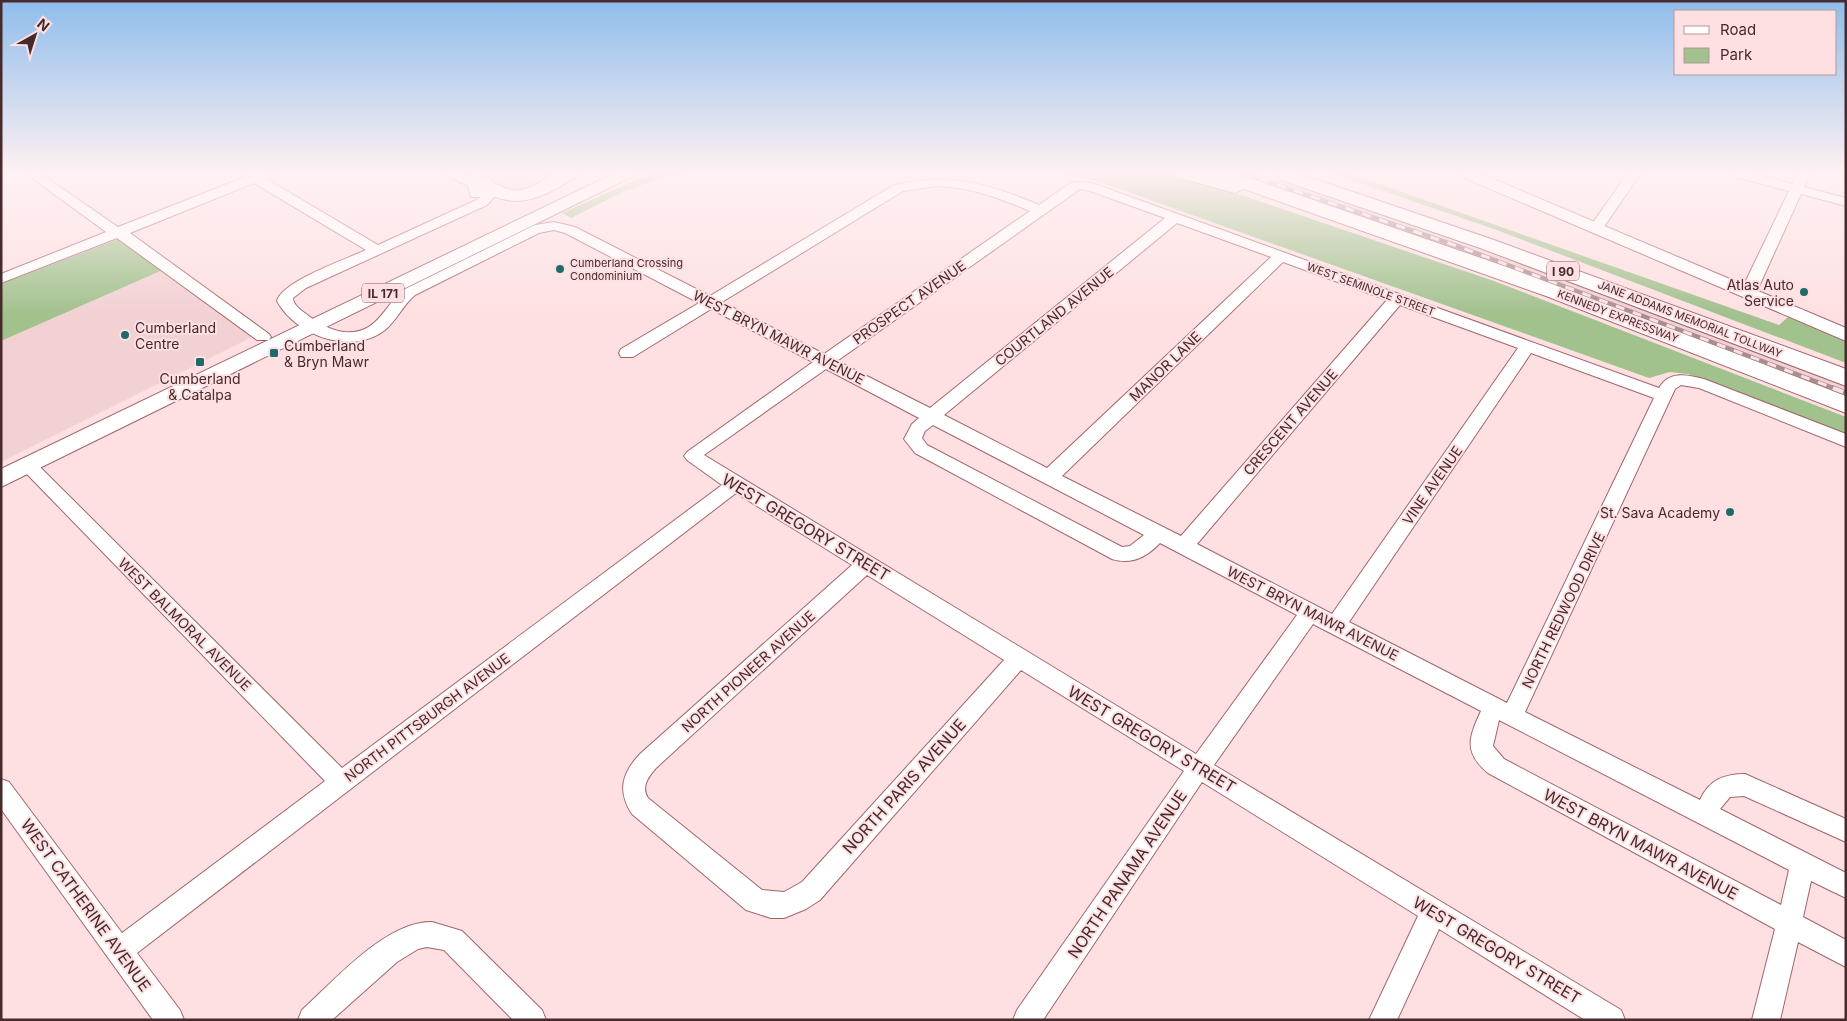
<svg xmlns="http://www.w3.org/2000/svg" width="1847" height="1021" font-family="Inter,sans-serif">
<style>
.built{fill:#f2d1d3}
.green{fill:#a1c18d}
.lines{fill:none;stroke-linecap:round;stroke-linejoin:round}
.minor-casing{stroke:#a4646a;stroke-width:2}
.major-casing{stroke:#a4646a;stroke-width:2}
.highway-casing{stroke:#a4646a;stroke-width:2}
.minor{fill:#fff;fill-rule:evenodd}
.major{fill:#fff;fill-rule:evenodd}
.highway{fill:#fff;fill-rule:evenodd}
.rail-far1-casing{stroke:#aa8d8f;stroke-width:4.5}
.rail-casing{stroke:#aa8d8f;stroke-width:5.5}
.rail-far1{stroke:#fee0e2;stroke-width:3;stroke-dasharray:9;stroke-linecap:butt}
.rail{stroke:#fee0e2;stroke-width:4;stroke-dasharray:11;stroke-linecap:butt}
.poi-dot{fill:#1f6b6a;stroke:#fee0e2;stroke-width:2}
.labels{text-anchor:middle;dominant-baseline:central;stroke-width:4;stroke-linejoin:round;paint-order:stroke}
.far-poi-label{font-size:11px;fill:#462a2c;stroke:#fee0e2;text-anchor:start}
.far-street-label{font-size:11px;fill:#462a2c;stroke:#fee0e2}
.shield{fill:#fee0e2;stroke:#7d6163;stroke-width:1}
.shield-label{font-size:12px;font-weight:bold;fill:#462a2c}
.poi-label{font-size:14px;fill:#462a2c;stroke:#fee0e2;text-anchor:end}
.street-label{font-size:14px;fill:#462a2c;stroke:#fee0e2}
.near-street-label{font-size:16px;fill:#462a2c;stroke:#fee0e2}
</style>
<rect width="100%" height="100%" fill="#fee0e2"/>
<!-- built -->
<path class="built" d="M479 173H560L521 193Z
M1238 173H1260L1609 295 1846 386V396L1471 253Z
M165 269 256 335 1 462V341Z"/>
<!-- green -->
<path class="green" d="M652 173H691L656 180 625 191 571 218 562 213Z
M1059 173H1168L1197 180 1494 281 1846 417V436L1688 374 1670 372 1649 378 1100 182Z
M1331 173H1348L1779 325 1788 317 1846 342V363L1494 229Z
M121 238 165 269 1 341V284Z"/>
<g class="lines">
<!-- minor casing -->
<g class="minor-casing">
<path id="minor" d="M25 173H40L118 227 245 177 241 173H273L265 178 378 245 472 202C477 200 482 197 485 193L481 197H471L468 186 447 176 446 173H461L471 177 468 173H481L497 185 498 193 487 205 306 288 293 298C293 306 304 312 310 317 332 333 359 341 379 318 388 308 394 297 405 289L535 225 554 222 575 227 710 296 894 185C949 172 989 184 1039 205L1072 182 1092 183 1659 388C1669 370 1688 375 1704 379L1846 434V447L1699 388 1681 385 1675 389 1525 712 1700 800C1709 780 1724 774 1745 774L1846 819V842L1744 796 1730 797 1720 809 1846 873V898L1811 881 1803 917 1846 940V967L1798 942 1780 1020H1752L1775 929 1488 773C1463 752 1469 737 1481 711L1313 624 1214 765 1621 1010 1625 1020H1585L1439 929 1397 1020H1369L1418 916 1202 782 1043 1020H1013L1017 1010 1184 771 1021 670 820 900 806 909 784 918H771L746 910 632 814C617 791 622 773 640 754L852 565 736 493 137 953 180 1010 184 1020H153L1 809V779L9 782 122 933 325 781 23 470 20 466 23 462 29 460 35 462 342 768 722 485 687 460 684 456 687 452 813 362 711 309 633 357H621L619 353 621 349 699 303 565 233 554 230 539 233 415 295C403 305 397 320 385 330 352 356 296 336 277 301 282 281 347 259 366 250L254 183 130 233 269 334 271 337 269 340H257L117 238 1 283V274L106 232ZM937 186C970 187 999 198 1030 211L824 354 722 302 903 191ZM1080 189 1090 191 1165 218 930 408 837 361ZM1177 223 1271 257 1047 468 944 415ZM1283 262 1387 300 1181 536 1062 476ZM1400 305 1518 348 1332 614 1197 544ZM1531 353 1654 398 1507 703 1349 622ZM826 369 919 418 912 424 904 439 915 453 1112 559C1131 565 1147 557 1160 543L1297 615 1196 754 704 455ZM933 425 1144 535 1130 546 1122 547 927 445 922 438 925 431ZM867 575 1004 660 802 882 784 892 762 890 648 798C641 787 648 777 656 768ZM1499 720 1789 870 1781 905 1504 759 1493 746Z
M1628 173H1641L1601 231H1591L1589 228Z
M1731 173H1750L1792 184 1798 173H1810L1804 187 1846 198V206L1801 194 1756 293 1748 298 1740 293 1789 191 1732 176Z
M432 922 462 931 542 1010 546 1020H513L444 950 427 947 418 949 397 962 332 1020H298L302 1010C334 981 386 921 432 922Z"/>
</g>
<!-- major casing -->
<g class="major-casing">
<path id="major" d="M615 173H635L633 176 1 487V469Z
M1458 173H1479L1846 328V341L1460 176Z"/>
</g>
<!-- highway casing -->
<g class="highway-casing">
<path id="highway" d="M556 173H579L576 177C553 191 530 206 502 199 495 197 487 195 482 188L485 184C497 181 501 188 512 190 528 192 543 180 556 173Z
M1175 173H1235L1562 286 1846 396V413L1546 296 1244 189 1235 193 1177 177Z
M1281 173H1297L1494 240 1846 369V386L1480 248 1281 180 1278 176Z"/>
</g>
<!-- minor -->
<use href="#minor" class="minor"/>
<!-- major -->
<use href="#major" class="major"/>
<!-- highway -->
<use href="#highway" class="highway"/>
<!-- rail-far1 casing -->
<g class="rail-far1-casing">
<path id="rail-far1" d="M1243 173 1460 247 1836 389"/>
</g>
<!-- rail casing -->
<g class="rail-casing">
<path id="rail" d="M1833 388 1846 393"/>
</g>
<!-- rail-far1 -->
<use href="#rail-far1" class="rail-far1"/>
<!-- rail -->
<use href="#rail" class="rail"/>
</g>
<!-- sky -->
<linearGradient id="sky" x2="0" y2="1"><stop stop-color="#8fbdec"/><stop offset="0.55" stop-color="#fff1f2"/><stop offset="1" stop-color="#fff1f2" stop-opacity="0"/></linearGradient>
<rect width="1847" height="315" fill="url(#sky)"/>
<!-- markers -->
<g class="poi-dot">
<circle cx="560" cy="269" r="5"/>
<circle cx="1804" cy="292" r="5"/>
<circle cx="125" cy="335" r="5"/>
<rect x="269" y="348" width="10" height="10" rx="2.5"/>
<rect x="195" y="357" width="10" height="10" rx="2.5"/>
<circle cx="1730" cy="512" r="5"/>
</g>
<g class="labels">
<!-- far-poi labels -->
<g class="far-poi-label">
<text x="570" y="263">Cumberland Crossing<tspan x="570" dy="13">Condominium</tspan></text>
</g>
<!-- far-street labels -->
<g class="far-street-label">
<text transform="translate(1371 289) rotate(20)">WEST SEMINOLE STREET</text>
<text transform="translate(1618 316) rotate(21)">KENNEDY EXPRESSWAY</text>
<text transform="translate(1690 319) rotate(21)">JANE ADDAMS MEMORIAL TOLLWAY</text>
</g>
<!-- shield labels -->
<g class="shield">
<rect x="1547" y="261.5" width="32" height="19" rx="4"/>
<rect x="362" y="283.5" width="42" height="19" rx="4"/>
</g>
<g class="shield-label">
<text x="1563" y="271">I 90</text>
<text x="383" y="293">IL 171</text>
</g>
<!-- poi labels -->
<g class="poi-label">
<text x="1794" y="284">Atlas Auto<tspan x="1794" dy="16">Service</tspan></text>
<text x="135" y="327" text-anchor="start">Cumberland<tspan x="135" dy="16">Centre</tspan></text>
<text x="284" y="345" text-anchor="start">Cumberland<tspan x="284" dy="16">&amp; Bryn Mawr</tspan></text>
<text x="200" y="378" text-anchor="middle">Cumberland<tspan x="200" dy="16">&amp; Catalpa</tspan></text>
<text x="1720" y="512">St. Sava Academy</text>
</g>
<!-- street labels -->
<g class="street-label">
<text transform="translate(909 302) rotate(-35)">PROSPECT AVENUE</text>
<text transform="translate(1054 316) rotate(-39)">COURTLAND AVENUE</text>
<text transform="translate(779 337) rotate(27)">WEST BRYN MAWR AVENUE</text>
<text transform="translate(1165 366) rotate(-44)">MANOR LANE</text>
<text transform="translate(1290 422) rotate(-49)">CRESCENT AVENUE</text>
<text transform="translate(1432 485) rotate(-55)">VINE AVENUE</text>
<text transform="translate(1563 610) rotate(-64)">NORTH REDWOOD DRIVE</text>
<text transform="translate(1313 613) rotate(27)">WEST BRYN MAWR AVENUE</text>
<text transform="translate(185 624) rotate(45)">WEST BALMORAL AVENUE</text>
<text transform="translate(748 671) rotate(-42)">NORTH PIONEER AVENUE</text>
<text transform="translate(427 717) rotate(-37)">NORTH PITTSBURGH AVENUE</text>
</g>
<!-- near-street labels -->
<g class="near-street-label">
<text transform="translate(806 527) rotate(31)">WEST GREGORY STREET</text>
<text transform="translate(1152 739) rotate(31)">WEST GREGORY STREET</text>
<text transform="translate(904 786) rotate(-48)">NORTH PARIS AVENUE</text>
<text transform="translate(1641 844) rotate(28)">WEST BRYN MAWR AVENUE</text>
<text transform="translate(1127 874) rotate(-56)">NORTH PANAMA AVENUE</text>
<text transform="translate(86 905) rotate(54)">WEST CATHERINE AVENUE</text>
<text transform="translate(1497 950) rotate(31)">WEST GREGORY STREET</text>
</g>
</g>
<!-- border -->
<rect width="1847" height="1021" fill="none" stroke="#462a2c" stroke-width="5"/>
<!-- legend -->
<rect x="1674" y="10" width="162" height="65" fill="#fee0e2" stroke="#b49799"/>
<rect x="1684" y="26" width="25" height="8" fill="#ffffff" stroke="#b49799"/>
<text x="1720" y="35" font-size="15" fill="#462a2c">Road</text>
<rect x="1684" y="48" width="25" height="15" fill="#a1c18d" stroke="#b49799"/>
<text x="1720" y="60" font-size="15" fill="#462a2c">Park</text>
<!-- north arrow -->
<g transform="translate(35 35) rotate(39)" stroke="#fee0e2" stroke-width="4" paint-order="stroke">
<path d="M0-4L9 19L0 12L-9 19Z" fill="#462a2c"/>
<text y="-8" font-size="14" font-weight="bold" text-anchor="middle" fill="#462a2c">N</text>
</g>
</svg>
